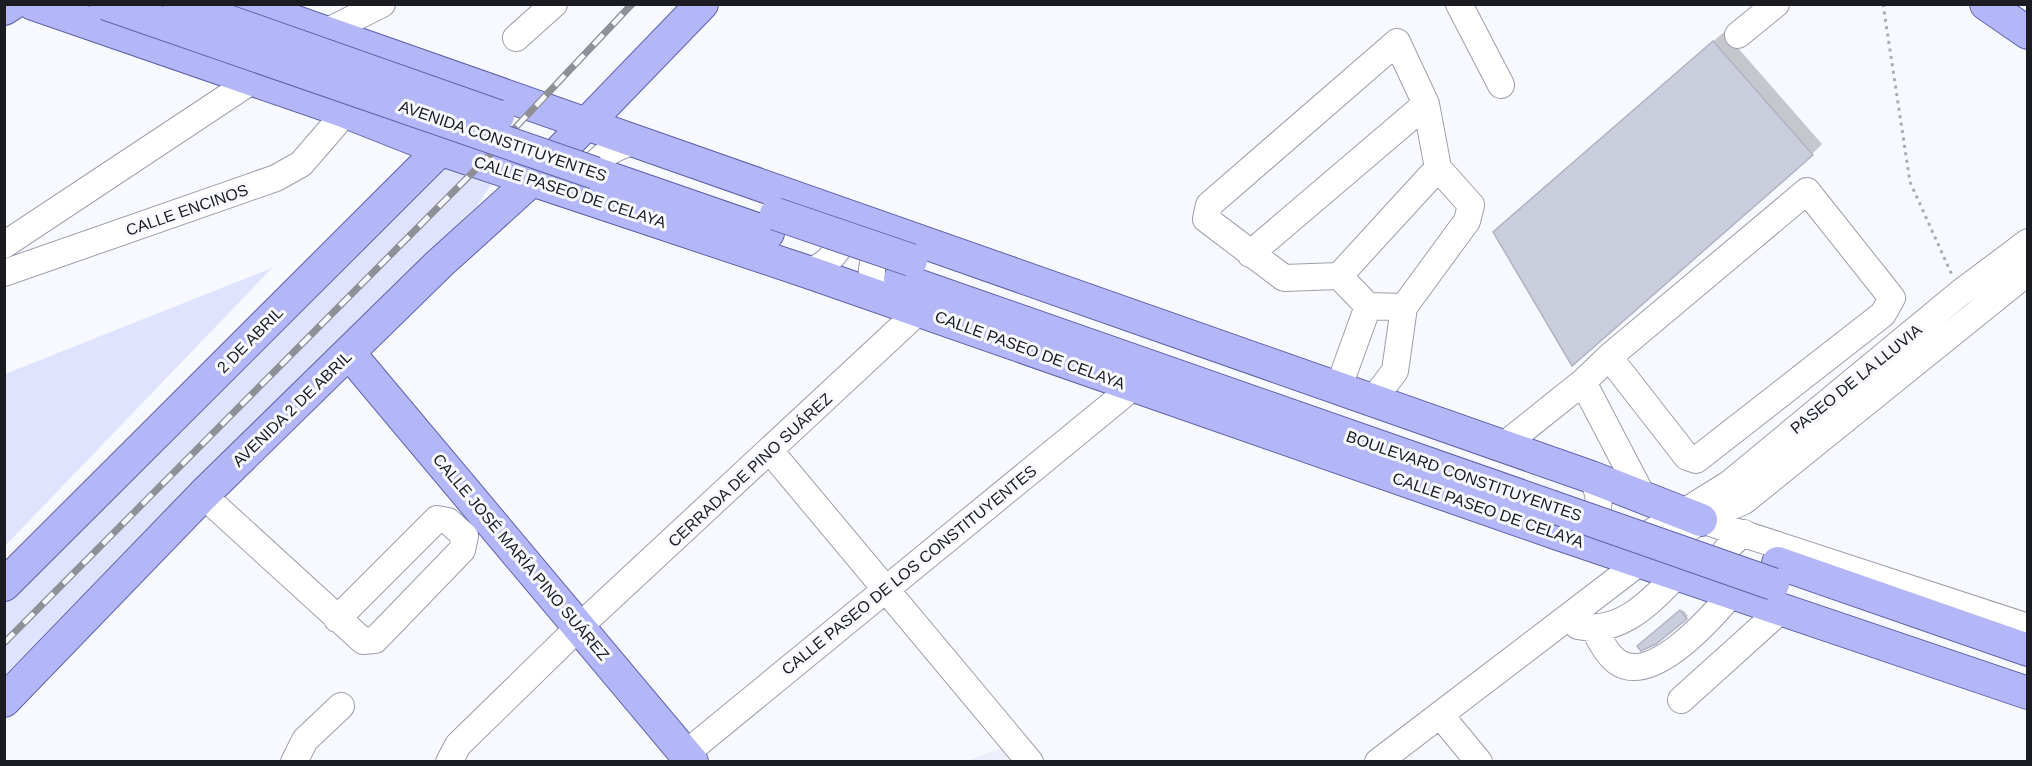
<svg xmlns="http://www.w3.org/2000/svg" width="2032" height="766" font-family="Arial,sans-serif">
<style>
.built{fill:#eceefb}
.green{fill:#dfe3fe}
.shadow{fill:#0003}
.building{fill:#cacddb;stroke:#b1b3c2;stroke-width:1.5}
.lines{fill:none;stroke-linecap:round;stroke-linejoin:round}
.minor-casing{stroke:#9c9eac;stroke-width:28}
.major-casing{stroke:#5e62a9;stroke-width:34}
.path{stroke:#abacb2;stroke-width:3;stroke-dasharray:3 4.5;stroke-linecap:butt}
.minor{stroke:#fff;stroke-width:26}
.major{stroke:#b4b7f7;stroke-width:32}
.rail-casing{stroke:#8f9096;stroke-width:7}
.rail{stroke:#f8f9ff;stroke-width:4.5;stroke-dasharray:14;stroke-linecap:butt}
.major-bridge-casing{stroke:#5e62a9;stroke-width:34;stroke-linecap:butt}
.major-bridge{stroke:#b4b7f7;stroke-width:32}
.labels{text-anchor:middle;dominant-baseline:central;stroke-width:6;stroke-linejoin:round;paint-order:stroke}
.street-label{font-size:16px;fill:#1b1c21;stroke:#f8f9ff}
</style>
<rect width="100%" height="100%" fill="#f8f9ff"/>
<!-- built -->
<path class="built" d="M1005 747 1016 762H963Z"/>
<!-- green -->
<path class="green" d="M437 163 494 180 477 206 5 675V598Z
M272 268 5 546V374Z"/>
<!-- shadow -->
<path class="shadow" d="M1724 32 1822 144 1812 154 1505 222Z
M1683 610 1688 616 1655 643 1639 646Z"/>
<!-- building -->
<path class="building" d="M1713 41 1813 155 1572 366 1493 232Z
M1680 610 1687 619 1656 644 1641 651 1637 646Z"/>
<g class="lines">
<!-- minor casing -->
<g class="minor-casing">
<path id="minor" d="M1459 4 1501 85
M326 32 382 4
M1738 35 1776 4
M516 38 554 4
M583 186V182C596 159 608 149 633 142
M1807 191 1892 298 1883 314 1696 460 1687 457 1609 357Z
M4 245 253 80
M1250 254 1426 104
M808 272C828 265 854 241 838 218
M4 273 276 178 301 164 346 112 360 104
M1339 276 1438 168
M886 299C864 281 868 253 896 242
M1609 357 1583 382 1643 497
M1338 389 1368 306
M1372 401 1395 371 1404 307 1467 221 1471 205 1438 168 1426 104 1397 42 1209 205 1206 219 1284 278 1339 276 1368 306 1404 307
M1503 446 1583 382
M771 452 1030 762
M203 495 363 641 375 640 462 550 465 536 448 521 437 519 337 619
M1701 520 2028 627
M1576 531C1601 520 1604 499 1591 477
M1629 546 1729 484 1960 293 2028 242
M1578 626C1621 635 1650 602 1678 574
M1595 630C1600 641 1606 653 1616 661 1651 688 1713 616 1733 592 1713 565 1719 552 1744 533
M1681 700 1782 609
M1441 716 1479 762
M685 754 1133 387
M294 762 305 740 341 706
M449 762 458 745 579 627 919 311
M1378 762 1640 562 1701 520 1744 501 2028 272"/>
</g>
<!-- major casing -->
<g class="major-casing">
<path id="major" d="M33 4 346 112 442 150 808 272 1561 535 2028 693
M245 4 1591 477 1701 520
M1986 4 2028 33
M4 9 12 4
M595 173 768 233
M900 279 1550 506
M349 353 692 762
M1778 563 2028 650
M4 585 454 136
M4 701 203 495 439 264 533 179 702 4"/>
</g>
<!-- path -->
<path class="path" d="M1883 4 1910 182 1952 275"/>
<!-- minor -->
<use href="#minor" class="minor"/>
<!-- major -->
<use href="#major" class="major"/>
<!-- rail casing -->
<g class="rail-casing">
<path id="rail" d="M4 643 482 163 632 4"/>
</g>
<!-- rail -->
<use href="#rail" class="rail"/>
<!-- major-bridge casing -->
<g class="major-bridge-casing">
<path id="major-bridge" d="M106 4 595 173
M179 4 498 116
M776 214 911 260
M1550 506 1773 584"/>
</g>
<!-- major-bridge -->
<use href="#major-bridge" class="major-bridge"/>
</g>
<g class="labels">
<!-- street labels -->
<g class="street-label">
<text transform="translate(503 141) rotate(19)">AVENIDA CONSTITUYENTES</text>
<text transform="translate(570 192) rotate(18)">CALLE PASEO DE CELAYA</text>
<text transform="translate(187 210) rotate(-19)">CALLE ENCINOS</text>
<text transform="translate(250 340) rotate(-45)">2 DE ABRIL</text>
<text transform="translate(1030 350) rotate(20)">CALLE PASEO DE CELAYA</text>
<text transform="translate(1856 379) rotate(-39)">PASEO DE LA LLUVIA</text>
<text transform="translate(292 409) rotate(-44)">AVENIDA 2 DE ABRIL</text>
<text transform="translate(750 470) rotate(-43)">CERRADA DE PINO SUÁREZ</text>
<text transform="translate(1464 476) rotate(19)">BOULEVARD CONSTITUYENTES</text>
<text transform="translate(1488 510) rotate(19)">CALLE PASEO DE CELAYA</text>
<text transform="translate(521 557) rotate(50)">CALLE JOSÉ MARÍA PINO SUÁREZ</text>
<text transform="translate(909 570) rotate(-39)">CALLE PASEO DE LOS CONSTITUYENTES</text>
</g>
</g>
<!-- border -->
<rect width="2032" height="766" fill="none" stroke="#1b1c21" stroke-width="12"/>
</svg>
